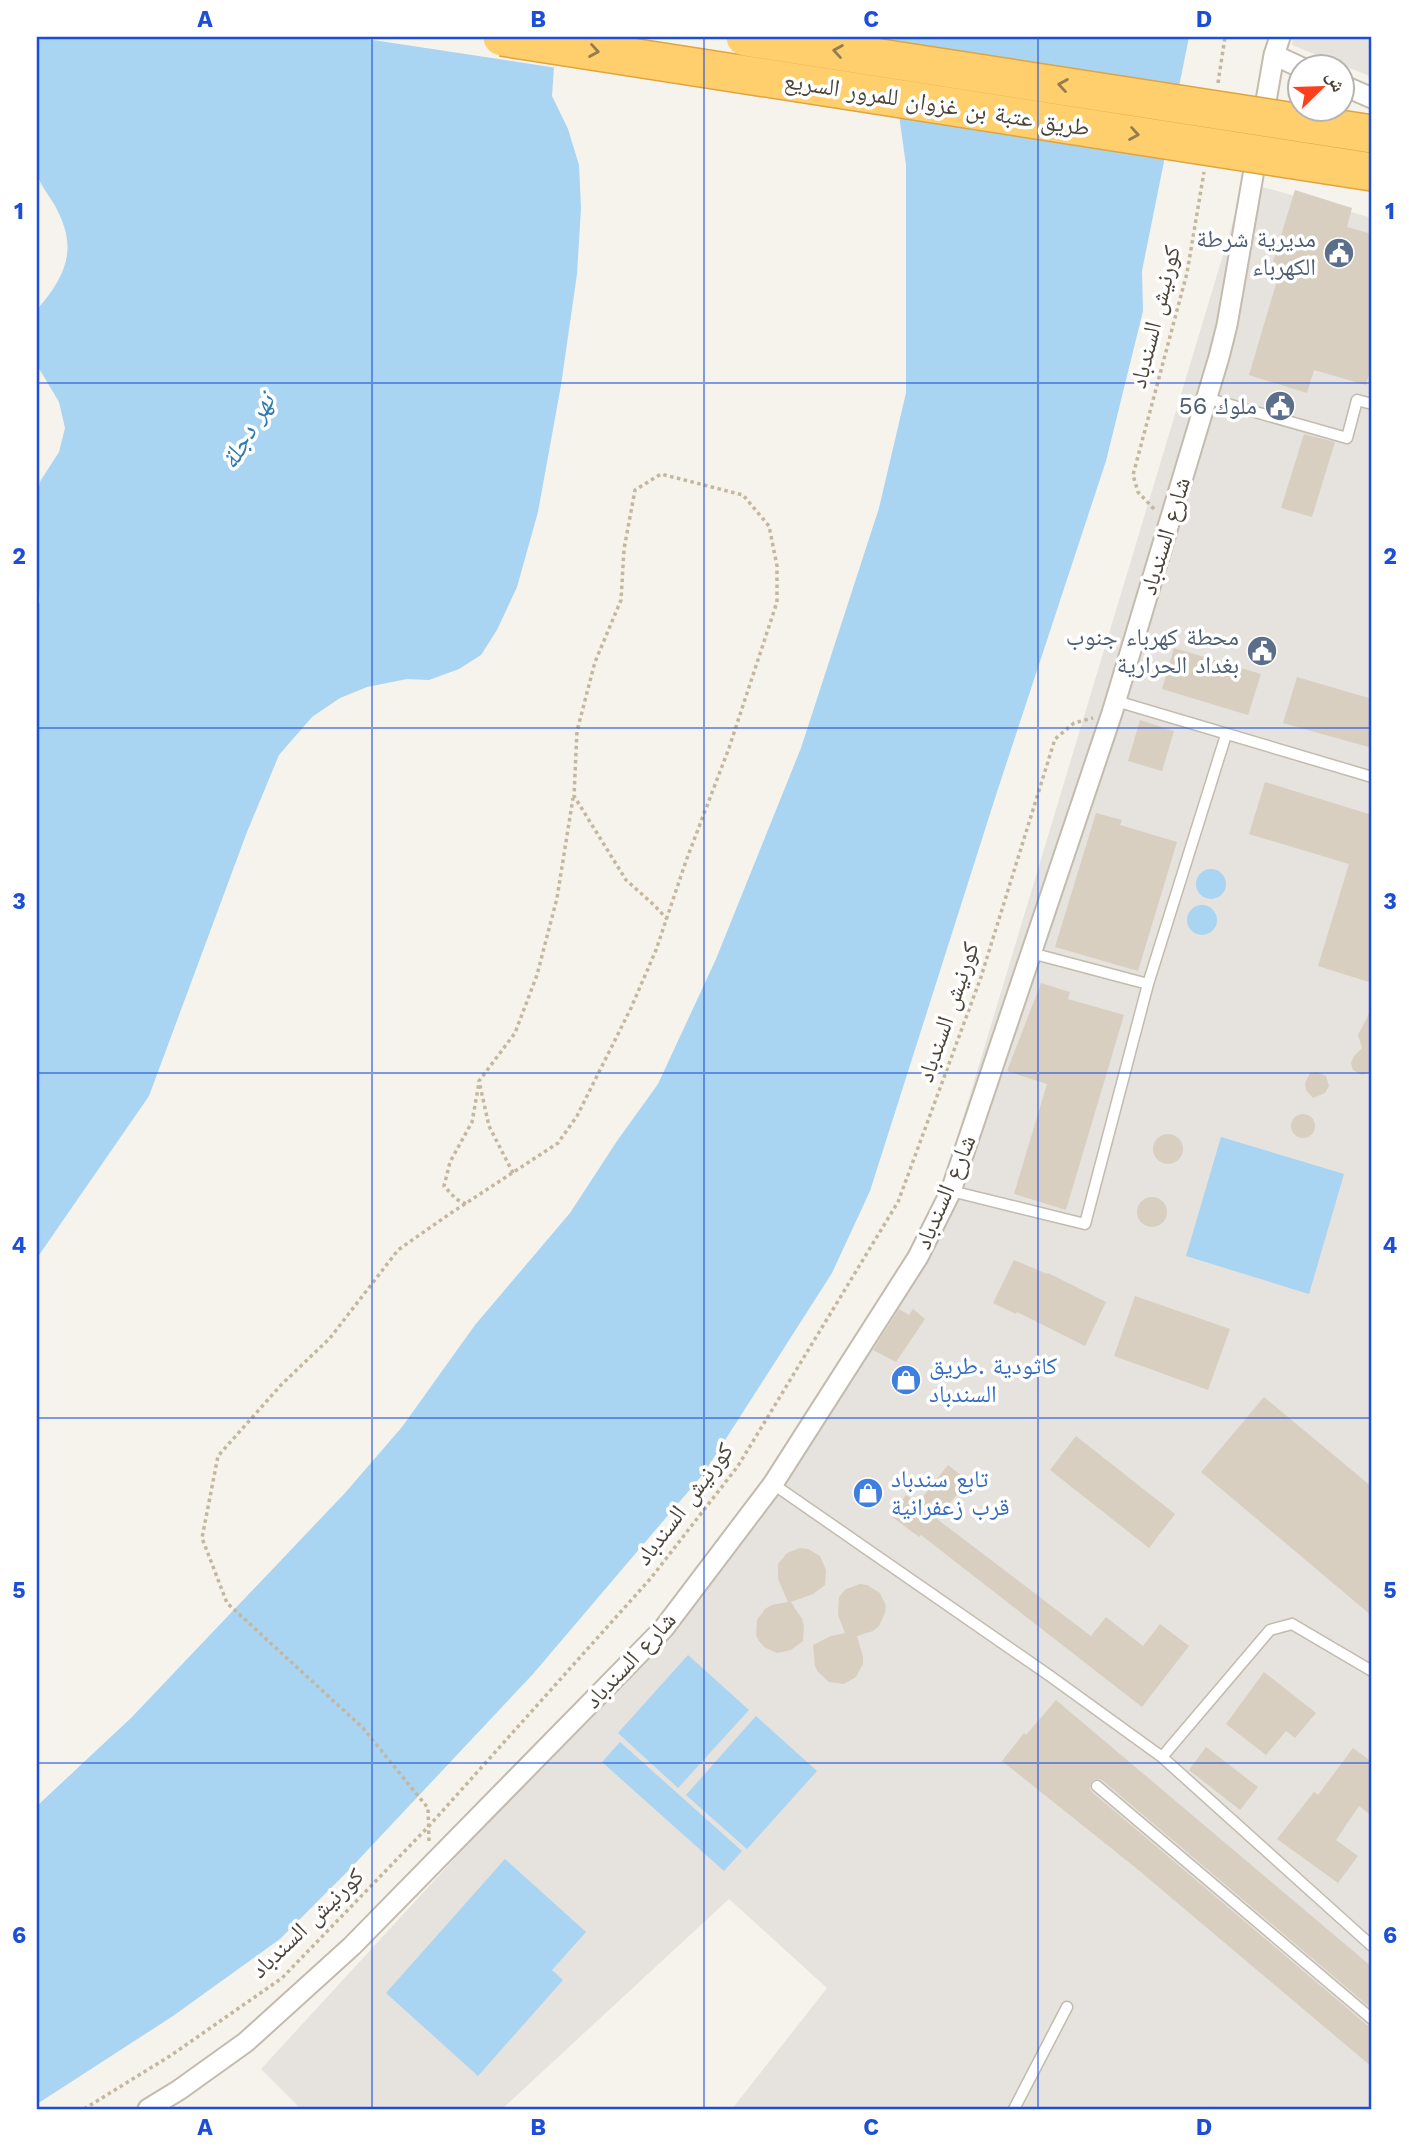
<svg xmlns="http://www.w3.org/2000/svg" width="1409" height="2146" font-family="'Work Sans','Noto Naskh Arabic',sans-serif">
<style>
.industrial{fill:#e6e2dd}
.water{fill:#a9d4f2}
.pier{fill:#f6f3ec}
.building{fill:#d8cfc1}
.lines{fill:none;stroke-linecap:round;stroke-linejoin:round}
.lane-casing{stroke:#c2bbae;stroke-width:13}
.street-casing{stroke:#c2bbae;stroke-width:23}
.path{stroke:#c4b79f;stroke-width:3.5;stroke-dasharray:3.5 3.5;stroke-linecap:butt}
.lane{stroke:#fff;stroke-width:10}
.street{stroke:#fff;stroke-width:19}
.highway-bridge-casing{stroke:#e0a43c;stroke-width:40;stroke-linecap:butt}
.highway-bridge{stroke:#ffcf6e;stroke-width:37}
.oneway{stroke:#937c4e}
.grid{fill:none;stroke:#1d4ed8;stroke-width:2;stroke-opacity:0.55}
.labels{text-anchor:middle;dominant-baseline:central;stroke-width:7;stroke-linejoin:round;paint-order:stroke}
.street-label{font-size:24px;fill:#4b4439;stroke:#fff}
.service-label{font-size:24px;fill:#4e5e75;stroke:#fff;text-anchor:end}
.shop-label{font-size:24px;fill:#366cbe;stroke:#fff;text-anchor:start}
.water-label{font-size:26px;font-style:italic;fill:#2e7ab2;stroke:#fff}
.neatline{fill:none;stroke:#1d4ed8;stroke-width:2.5}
.grid-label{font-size:23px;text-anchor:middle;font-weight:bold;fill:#1d4ed8}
</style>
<rect width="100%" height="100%" fill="#f6f3ec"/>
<!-- industrial -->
<path class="industrial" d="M1293 37H1372V77L1292 45Z
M1245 182 1372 218V2109H732L827 1988 729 1899 502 2109H301L261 2069 558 1746 761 1499 926 1241Z"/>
<!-- water -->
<path class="water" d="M37 37H556L552 96 568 129 579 165 581 208 577 274 561 385 538 512 517 587 497 630 481 655 459 669 429 680 407 679 367 687 340 698 312 717 279 755 247 832 149 1096 37 1258V610L40 602 37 548V492L41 480 59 452 65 428 59 402 37 365V310C67 274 79 248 54 204 48 194 38 182 37 171 33 127 37 81 37 37Z
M888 37H1189L1142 271 1143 311 1106 461 996 795 870 1191 832 1273 704 1473 533 1674 347 1872 280 1939 173 2016 37 2104V1806L131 1718 345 1493 402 1427 475 1325 570 1213 617 1141 658 1084 716 959 801 748 879 508 906 393V165Z
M1196 884a15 15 0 1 1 30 0a15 15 0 1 1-30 0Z
M1187 920a15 15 0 1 1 30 0a15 15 0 1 1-30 0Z
M1221 1137 1344 1174 1309 1294 1186 1256Z
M688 1655 749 1710 678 1788 618 1733Z
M756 1716 817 1771 747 1849 686 1795Z
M620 1742 742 1851 724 1871 602 1762Z
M505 1859 586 1932 552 1970 563 1980 478 2076 386 1993Z"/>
<!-- pier -->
<path class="pier" d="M353 37H559L557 68Z"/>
<!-- building -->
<path class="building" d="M1295 190 1352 208 1347 227 1372 234V363L1366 385 1314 370 1307 393 1249 375 1279 274 1270 271Z
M1304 434 1335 442 1312 517 1281 508Z
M1174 648 1261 674 1248 715 1162 689Z
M1297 677 1372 699V748L1283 723Z
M1140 720 1174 731 1162 771 1128 761Z
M1265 782 1372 815V983L1318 966 1349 864 1249 834Z
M1096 813 1122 820 1120 825 1177 842 1138 971 1055 947Z
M1041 983 1070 992 1068 999 1124 1015 1066 1210 1014 1194 1047 1084 1007 1071Z
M1372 1008V1072L1362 1075 1353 1070 1351 1063 1354 1056 1362 1048 1358 1035Z
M1317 1072 1326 1076 1329 1086 1325 1093 1313 1098 1306 1090 1305 1083 1310 1073Z
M1291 1126a12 12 0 1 1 24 0a12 12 0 1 1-24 0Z
M1153 1149a15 15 0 1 1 30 0a15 15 0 1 1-30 0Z
M1137 1212a15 15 0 1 1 30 0a15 15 0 1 1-30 0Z
M1014 1260 1047 1274 1048 1273 1106 1302 1085 1346 1017 1312 1016 1314 993 1303Z
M1135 1296 1230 1329 1208 1390 1114 1356Z
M899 1309 909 1315 913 1309 925 1319 896 1362 873 1350Z
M1264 1397 1372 1487V1616L1201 1472Z
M1076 1436 1175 1514 1149 1548 1050 1470Z
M948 1465 968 1481 937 1519 1091 1636 1106 1617 1143 1646 1160 1624 1189 1646 1142 1707 921 1535 919 1537 891 1516 906 1495 918 1503Z
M800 1548 808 1549 820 1556 826 1570 825 1585 813 1594 791 1602 802 1619 804 1626 803 1641 791 1650 777 1653 764 1647 759 1641 756 1635 757 1620 765 1609 772 1605 788 1602 778 1579V1564L787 1553Z
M860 1584 867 1585 880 1593 886 1606 885 1613 879 1626 873 1631 857 1636 863 1657V1664L856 1677 844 1684 829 1682 818 1672 815 1666 813 1645 831 1636 845 1633 838 1615 839 1597 846 1589Z
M1264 1672 1316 1713 1295 1738 1286 1731 1266 1755 1226 1724Z
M1056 1700 1372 1967V2009L1102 1780 1095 1779 1091 1782 1090 1788 1092 1792 1367 2025 1372 2026V2067L1136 1868 1002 1761 1024 1733 1026 1735Z
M1206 1747 1258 1787 1240 1810 1189 1770Z
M1353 1748 1372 1762V1816L1359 1806 1336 1840 1358 1856 1338 1883 1277 1839 1314 1792 1318 1795Z"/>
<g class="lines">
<!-- lane casing -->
<g class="lane-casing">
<path id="lane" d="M1206 398 1347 438 1357 400 1372 404
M1116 701 1372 777
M1031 953 1148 984
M951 1191 1085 1224 1148 984 1226 735
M773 1484 1050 1676 1162 1757 1372 1946
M1162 1757 1270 1630 1292 1624 1372 1671
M1097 1786 1372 2019
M1014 2109 1067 2007"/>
</g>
<!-- street casing -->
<g class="street-casing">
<path id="street" d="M1274 55 1300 67
M1342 85 1372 98
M148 2109 179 2090 246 2042 352 1946 664 1628 773 1484 918 1257 951 1191 1112 713 1219 357 1227 325 1274 55 1280 37"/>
</g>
<!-- path -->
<path class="path" d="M1218 83 1225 37
M1154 509 1138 492 1133 475 1187 273 1204 172
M513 1173 489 1126 479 1081 515 1033 537 975 557 898 573 798
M466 1204 456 1199 444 1186 450 1162 472 1122 479 1083
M429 1841 428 1808 363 1728 227 1603 202 1538 218 1456 281 1385 330 1338 398 1250 451 1213 558 1143 577 1116 631 1008 656 950 686 861 729 748 777 602V566L769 526 743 495 661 474 635 490 624 549 621 600 595 662 577 731 574 796 626 880 654 905 667 919
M84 2109 170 2056 282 1978 429 1826 651 1578 738 1466 898 1202 981 977 1055 739 1074 723 1093 718"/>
<!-- lane -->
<use href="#lane" class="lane"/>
<!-- street -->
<use href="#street" class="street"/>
<!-- highway-bridge casing -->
<g class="highway-bridge-casing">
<path id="highway-bridge" d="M502 37 1372 172
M745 37 1372 134"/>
</g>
<!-- highway-bridge -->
<use href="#highway-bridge" class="highway-bridge"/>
</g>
<!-- one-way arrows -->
<defs><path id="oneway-chevron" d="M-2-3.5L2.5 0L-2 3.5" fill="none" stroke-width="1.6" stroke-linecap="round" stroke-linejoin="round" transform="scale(1.75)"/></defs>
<g class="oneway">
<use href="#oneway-chevron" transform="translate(594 51) rotate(9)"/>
<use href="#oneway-chevron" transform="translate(838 51) rotate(-171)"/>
<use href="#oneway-chevron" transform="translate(1063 85) rotate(-171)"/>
<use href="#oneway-chevron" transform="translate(1134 134) rotate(9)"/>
</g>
<!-- grid -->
<path class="grid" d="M372 37V2109M704 37V2109M1038 37V2109M37 383H1372M37 728H1372M37 1073H1372M37 1418H1372M37 1763H1372"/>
<!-- icons -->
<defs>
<g id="civic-disc" transform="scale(1.575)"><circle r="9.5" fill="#5c6f8a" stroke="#fff"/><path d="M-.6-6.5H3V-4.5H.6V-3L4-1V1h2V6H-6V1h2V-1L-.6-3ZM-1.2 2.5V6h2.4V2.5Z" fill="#fff"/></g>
<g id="shop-disc" transform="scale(1.575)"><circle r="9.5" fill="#3f7fe0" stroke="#fff"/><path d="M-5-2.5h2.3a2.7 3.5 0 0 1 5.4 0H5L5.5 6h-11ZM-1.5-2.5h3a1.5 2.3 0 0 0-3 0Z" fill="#fff"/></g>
</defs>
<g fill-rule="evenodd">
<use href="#civic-disc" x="1339" y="253"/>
<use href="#civic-disc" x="1280" y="406"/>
<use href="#civic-disc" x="1262" y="651"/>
<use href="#shop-disc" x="906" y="1380"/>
<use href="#shop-disc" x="868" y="1493"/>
</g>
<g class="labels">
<!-- street labels -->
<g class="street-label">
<text transform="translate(937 104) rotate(9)">طريق عتبة بن غزوان للمرور السريع</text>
<text transform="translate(1155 317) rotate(-76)">كورنيش السندباد</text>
<text transform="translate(1165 536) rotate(-73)">شارع السندباد</text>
<text transform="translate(948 1012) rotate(-71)">كورنيش السندباد</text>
<text transform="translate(945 1192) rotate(-67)">شارع السندباد</text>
<text transform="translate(684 1504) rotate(-53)">كورنيش السندباد</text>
<text transform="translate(630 1660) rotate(-47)">شارع السندباد</text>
<text transform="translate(307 1923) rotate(-44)">كورنيش السندباد</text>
</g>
<!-- service labels -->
<g class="service-label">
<text x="1316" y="239">مديرية شرطة<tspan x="1316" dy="28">الكهرباء</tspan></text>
<text x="1257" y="406">ملوك 56</text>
<text x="1239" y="637">محطة كهرباء جنوب<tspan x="1239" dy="28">بغداد الحرارية</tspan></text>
</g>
<!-- shop labels -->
<g class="shop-label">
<text x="929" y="1366">كاثودية .طريق<tspan x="929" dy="28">السندباد</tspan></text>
<text x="891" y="1479">تابع سندباد<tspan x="891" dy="28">قرب زعفرانية</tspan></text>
</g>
<!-- water labels -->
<g class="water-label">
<text transform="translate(247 431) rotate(-60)">نهر دجلة</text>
</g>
</g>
<!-- border -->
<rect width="1409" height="2146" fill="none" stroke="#ffffff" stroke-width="77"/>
<!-- north arrow -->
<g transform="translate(1321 88) rotate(67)"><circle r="33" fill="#ffffff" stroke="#b7b4b0" stroke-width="2"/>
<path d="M0-5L12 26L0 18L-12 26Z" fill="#fc3f1d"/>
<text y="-10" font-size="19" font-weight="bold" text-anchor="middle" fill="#4b4439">ش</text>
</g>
<rect x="38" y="38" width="1332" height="2070" class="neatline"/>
<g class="grid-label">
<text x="205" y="27">A</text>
<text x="538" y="27">B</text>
<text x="871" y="27">C</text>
<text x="1204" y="27">D</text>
<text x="19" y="219">1</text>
<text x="1390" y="219">1</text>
<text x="19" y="564">2</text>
<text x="1390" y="564">2</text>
<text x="19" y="909">3</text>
<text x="1390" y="909">3</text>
<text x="19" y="1253">4</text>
<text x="1390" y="1253">4</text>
<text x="19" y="1598">5</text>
<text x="1390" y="1598">5</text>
<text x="19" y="1943">6</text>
<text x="1390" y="1943">6</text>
<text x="205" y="2135">A</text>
<text x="538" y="2135">B</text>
<text x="871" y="2135">C</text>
<text x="1204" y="2135">D</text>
</g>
</svg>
